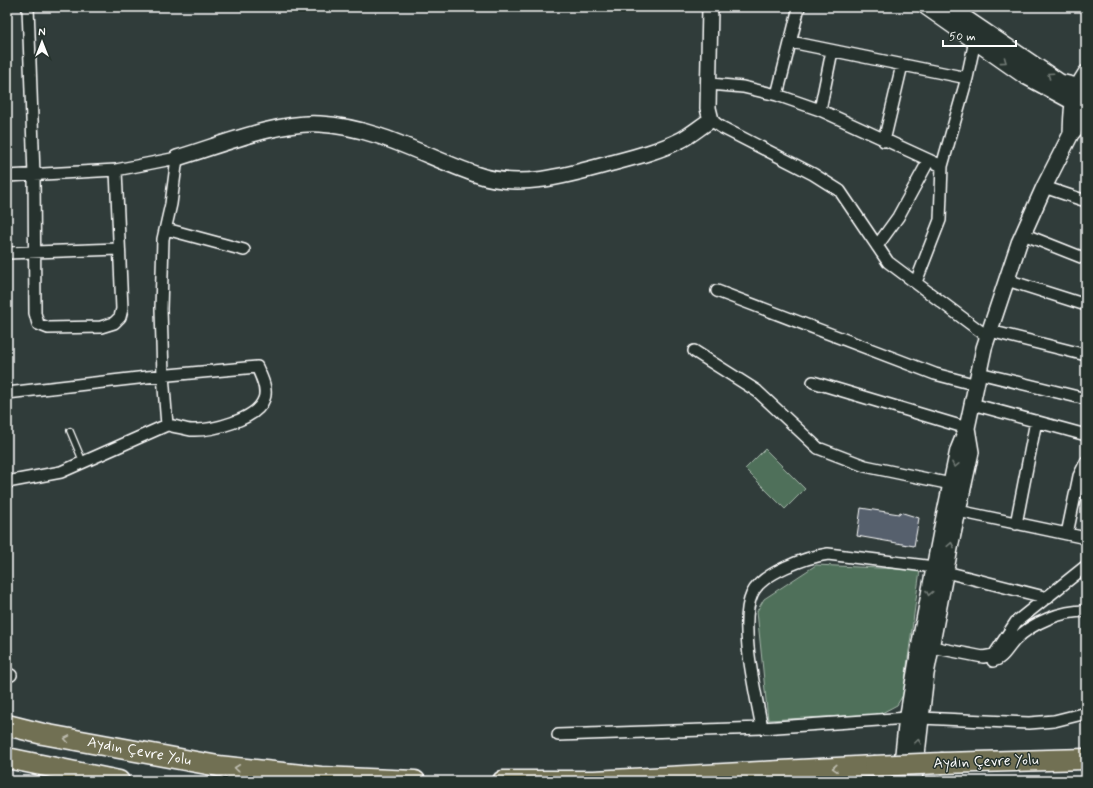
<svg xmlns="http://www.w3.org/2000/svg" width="1093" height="788" font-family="Mynerve,sans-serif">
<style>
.green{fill:#4f705a;stroke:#a7b8ac}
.building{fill:#56606d;stroke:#fff}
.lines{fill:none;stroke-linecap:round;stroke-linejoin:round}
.lane-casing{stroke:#fff;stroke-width:8}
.street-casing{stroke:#fff;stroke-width:14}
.secondary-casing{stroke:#fff;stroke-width:18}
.highway-casing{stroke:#fff;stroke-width:23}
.lane{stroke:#26332d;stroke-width:5.5}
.street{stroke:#26332d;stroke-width:11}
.secondary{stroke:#26332d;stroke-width:15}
.highway{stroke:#716f52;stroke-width:20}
.highway-bridge-casing{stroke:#fff;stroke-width:23;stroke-linecap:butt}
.highway-bridge{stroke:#716f52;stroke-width:20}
.oneway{stroke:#727a76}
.oneway2{stroke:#bfbeb1}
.labels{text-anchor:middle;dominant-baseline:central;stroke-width:3;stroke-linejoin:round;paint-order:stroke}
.street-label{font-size:15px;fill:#fff;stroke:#26332d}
</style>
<rect width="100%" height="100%" fill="#303c3a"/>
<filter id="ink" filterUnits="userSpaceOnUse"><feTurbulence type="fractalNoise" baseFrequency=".025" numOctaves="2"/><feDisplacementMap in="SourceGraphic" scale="8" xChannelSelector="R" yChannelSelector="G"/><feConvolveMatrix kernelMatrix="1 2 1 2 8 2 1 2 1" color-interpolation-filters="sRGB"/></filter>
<g filter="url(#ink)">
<!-- green -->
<path class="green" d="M765 449 805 489 785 509 745 469Z
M816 565 920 570 903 695 897 705 880 714 768 720 757 611 764 599Z"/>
<!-- building -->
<path class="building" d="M861 508 899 514 900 512 919 518 914 546 857 536Z"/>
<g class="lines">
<!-- lane casing -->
<g class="lane-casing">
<path id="lane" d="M70 431 83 462"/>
</g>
<!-- street casing -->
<g class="street-casing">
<path id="street" d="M28 7 34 175 35 313 38 324 48 328 101 327 114 323 120 317 122 309 116 170
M791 42 967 78
M710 84 743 87 777 95 820 110 942 166
M777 95 799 7
M820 110 832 51
M711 120 721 127 813 174 840 191 888 262 988 337
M884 141 902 65
M7 176 116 170 177 158 171 204 163 239 161 309 163 375 167 425C175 426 184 429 191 430 211 431 257 420 264 399 268 389 261 376 257 367L147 377 7 393
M1044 187 1086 201
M166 229 244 250
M1023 234 1086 259
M877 246 898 217 929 160
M7 253 118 249
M1007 280 1086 305
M916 282 940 220 942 166 967 78 976 36
M717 291 935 374 977 385
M990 331 1086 355
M694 351 757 391 818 448 865 466 951 484
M979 373 1086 399
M813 382 967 428
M972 404 1086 435
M7 482 61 472 167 425
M958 511 1086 538
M1016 524 1036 421
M1067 534 1079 476 1086 462
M946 572 1048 598
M932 647 983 657 994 655 1016 622 1086 566
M993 661C1003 659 1008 647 1015 640 1033 622 1061 611 1086 611
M7 674 11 675
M921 718 1029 723 1054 721 1086 713
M762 728C756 694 738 624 752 594 761 573 807 557 828 554L934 567
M558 735 762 728 908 718"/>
</g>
<!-- secondary casing -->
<g class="secondary-casing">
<path id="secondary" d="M926 7 1023 75 1086 109
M949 7 1060 82 1086 88
M1071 134C1072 108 1071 95 1086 73
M177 158C218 146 278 121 320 124 376 127 424 156 475 174 519 190 569 175 612 163 635 157 659 151 681 140 691 135 701 126 711 120L708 108 710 7
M900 781 906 726 922 631 943 522 958 450 967 428 984 348 1019 243 1044 187 1071 134 1086 116
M914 781 926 674 951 543 971 452 967 428"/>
</g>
<!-- highway casing -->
<g class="highway-casing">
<g id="highway">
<path id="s1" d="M7 725 43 734 218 766 321 777 415 781"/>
<path d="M7 758 119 781"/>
<path d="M943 763 1086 759"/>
<path d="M503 781H594L874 766"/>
</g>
</g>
<!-- lane -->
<use href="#lane" class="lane"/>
<!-- street -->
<use href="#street" class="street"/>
<!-- secondary -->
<use href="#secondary" class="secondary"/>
<!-- highway -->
<use href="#highway" class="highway"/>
<!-- highway-bridge casing -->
<g class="highway-bridge-casing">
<path id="highway-bridge" d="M874 766 943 763"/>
</g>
<!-- highway-bridge -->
<use href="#highway-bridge" class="highway-bridge"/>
</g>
<!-- one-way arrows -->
<defs><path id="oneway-chevron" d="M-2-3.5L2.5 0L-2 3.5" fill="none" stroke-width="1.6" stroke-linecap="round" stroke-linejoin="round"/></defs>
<g class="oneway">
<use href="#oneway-chevron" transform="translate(1004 61) rotate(36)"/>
<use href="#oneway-chevron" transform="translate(1050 75) rotate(-145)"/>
<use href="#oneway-chevron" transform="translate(955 465) rotate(102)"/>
<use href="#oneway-chevron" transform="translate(951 545) rotate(-79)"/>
<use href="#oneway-chevron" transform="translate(929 593) rotate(101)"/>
<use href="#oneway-chevron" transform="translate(918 742) rotate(-83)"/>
</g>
<g class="oneway2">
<use href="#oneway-chevron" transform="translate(67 739) rotate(-170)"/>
<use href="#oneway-chevron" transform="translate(237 768) rotate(-174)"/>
<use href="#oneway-chevron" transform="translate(835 768) rotate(177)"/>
</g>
</g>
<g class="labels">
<!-- street labels -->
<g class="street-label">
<text stroke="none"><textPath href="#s1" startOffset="135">Aydın Çevre Yolu</textPath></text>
<text transform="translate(986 762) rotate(-2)">Aydın Çevre Yolu</text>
</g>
</g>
<!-- margin -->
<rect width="1093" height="788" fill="none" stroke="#26332d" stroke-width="24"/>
<rect x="12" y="12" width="1069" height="764" fill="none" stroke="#fff" stroke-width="1.5" filter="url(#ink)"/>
<!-- north arrow -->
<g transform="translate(42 42)" stroke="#26332d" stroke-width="3" paint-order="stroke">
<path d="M0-3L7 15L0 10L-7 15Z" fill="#ffffff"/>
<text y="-6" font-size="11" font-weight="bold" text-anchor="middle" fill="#ffffff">N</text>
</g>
<!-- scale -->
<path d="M943 40v6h73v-6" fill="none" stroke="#ffffff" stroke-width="2"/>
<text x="949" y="40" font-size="12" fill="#ffffff" stroke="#26332d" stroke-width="3" paint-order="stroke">50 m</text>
</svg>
